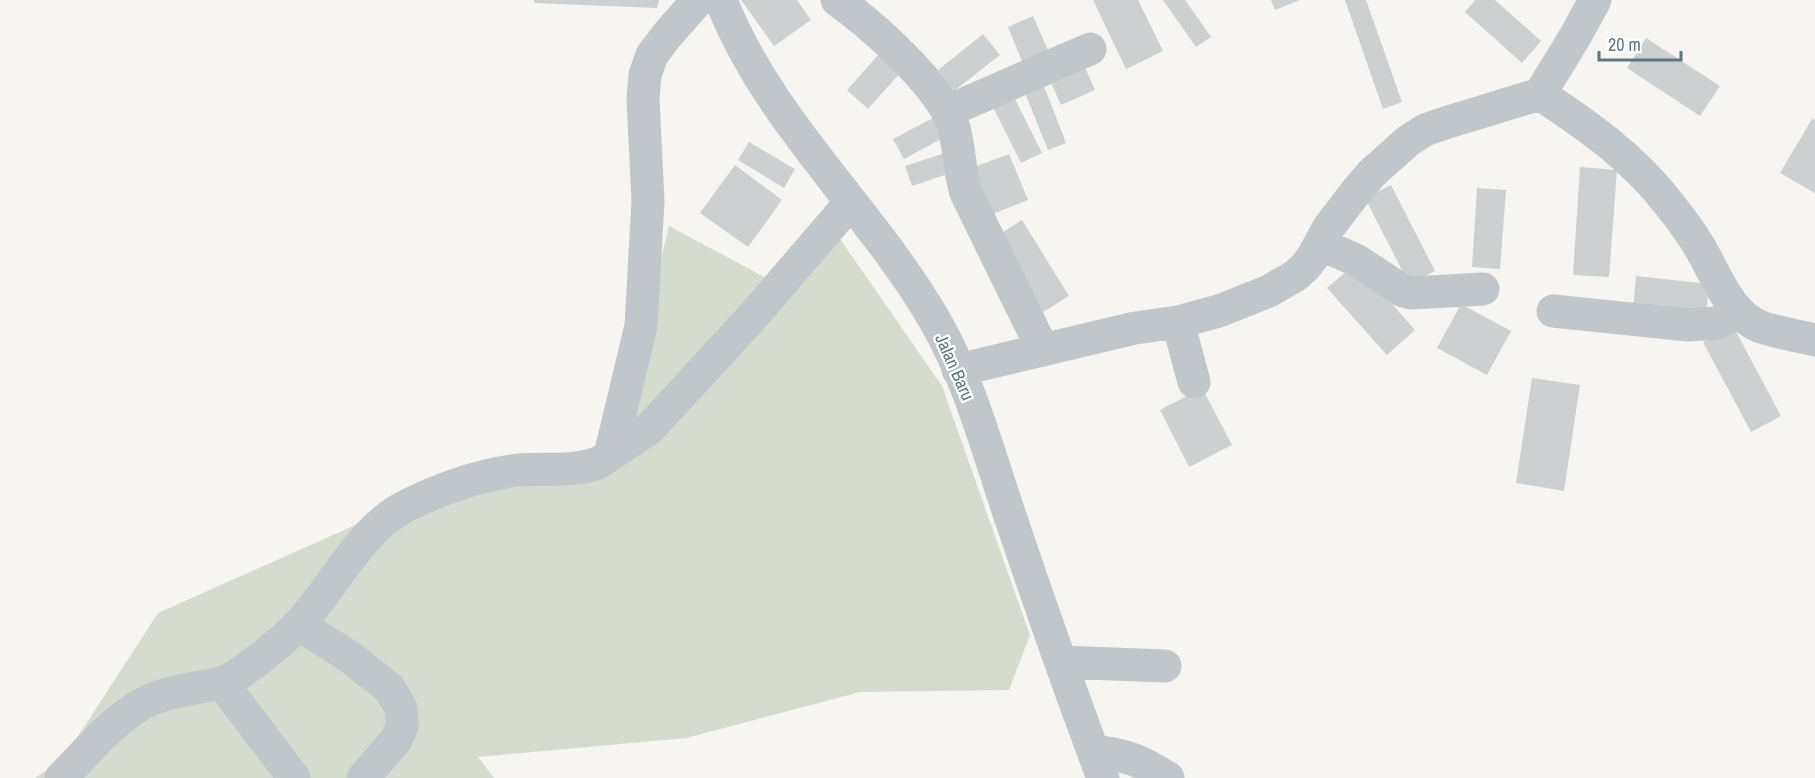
<svg xmlns="http://www.w3.org/2000/svg" width="1815" height="778" font-family="'Archivo Narrow',sans-serif">
<style>
.green{fill:#d6dbd0}
.building{fill:#ccd0d1}
.lines{fill:none;stroke-linecap:round;stroke-linejoin:round}
.minor{stroke:#c0c6c9;stroke-width:33}
.labels{text-anchor:middle;dominant-baseline:central;stroke-width:4.5;stroke-linejoin:round;paint-order:stroke}
.street-label{font-size:18px;fill:#5e777f;stroke:#fff}
</style>
<rect width="100%" height="100%" fill="#f6f5f1"/>
<!-- green -->
<path class="green" d="M829 223 942 386 1030 635 1009 690 860 692 686 738 478 757 494 778H35L64 758 158 613 398 506 612 459 669 226 774 282Z"/>
<!-- building -->
<path class="building" d="M534 0H659L657 8 534 3Z
M741 0H797L811 20 774 46Z
M1093 0H1138L1163 51 1126 69Z
M1163 0H1185L1211 37 1196 47Z
M1271 0H1300L1275 10Z
M1345 0H1366L1402 102 1383 109Z
M1475 0H1495L1541 41 1522 63 1465 12Z
M1033 16 1050 55 1024 66 1008 27Z
M983 34 1000 55 954 91 938 70Z
M1646 38 1720 86 1700 116 1627 68Z
M880 53 901 72 868 109 847 90Z
M1082 61 1095 90 1061 105 1048 76Z
M1042 81 1066 143 1048 150 1023 88Z
M1009 87 1042 153 1021 163 988 97Z
M935 117 945 137 904 159 893 139Z
M1812 119 1815 120V193L1780 173Z
M749 142 795 169 784 188 738 160Z
M948 152 954 172 912 186 905 166Z
M1009 154 1028 200 985 217 966 170Z
M735 165 782 200 748 247 700 213Z
M1580 167 1617 170 1609 277 1573 275Z
M1391 185 1435 271 1409 284 1365 198Z
M1477 188 1506 190 1500 269 1472 267Z
M1022 220 1069 296 1038 315 991 240Z
M1356 263 1415 330 1387 355 1327 288Z
M1636 276 1709 284 1706 317 1633 309Z
M1461 304 1511 331 1487 375 1437 348Z
M1733 326 1781 416 1751 432 1703 342Z
M1532 378 1580 385 1564 491 1516 483Z
M1202 388 1232 445 1189 467 1160 410Z"/>
<g class="lines">
<!-- minor -->
<path class="minor" d="M721 0C768 121 870 209 934 319 969 379 987 448 1009 513 1039 602 1070 690 1103 778
M837 0C871 24 941 86 953 125 960 147 959 171 966 193L1043 350
M1540 94C1588 126 1634 158 1669 204 1681 219 1694 236 1703 253 1718 279 1730 315 1761 327 1778 333 1798 336 1815 340
M948 111 1090 49
M1320 244 1356 260 1403 291 1411 293 1483 289
M1553 311 1688 325 1716 323 1725 319 1737 310
M1178 322 1194 382
M958 370 1135 328 1178 322 1219 311 1269 291 1295 276 1305 267 1312 258 1329 227 1355 193 1372 173 1408 141 1425 130 1442 124 1540 94 1576 35 1595 0
M610 455 649 429 753 316 851 202
M299 625 350 657 389 688 401 708 402 726 396 740 363 778
M1061 662 1165 666
M222 683 294 778
M1093 751C1126 755 1140 760 1168 778
M61 778C86 753 111 722 142 704 165 691 195 689 220 683 238 679 286 638 300 623 334 587 360 529 406 506 440 489 480 475 518 470 543 468 571 472 595 464 600 463 606 458 610 455L641 326 648 201 643 99 645 75 652 55 668 34 698 0"/>
</g>
<g class="labels">
<!-- street labels -->
<g class="street-label">
<text transform="translate(955 367) rotate(66)">Jalan Baru</text>
</g>
</g>
<!-- scale -->
<path d="M1599 51v9h82v-9" fill="none" stroke="#5e777f" stroke-width="3"/>
<text x="1608" y="51" font-size="18" fill="#5e777f" stroke="#ffffff" stroke-width="4.5" paint-order="stroke">20 m</text>
</svg>
